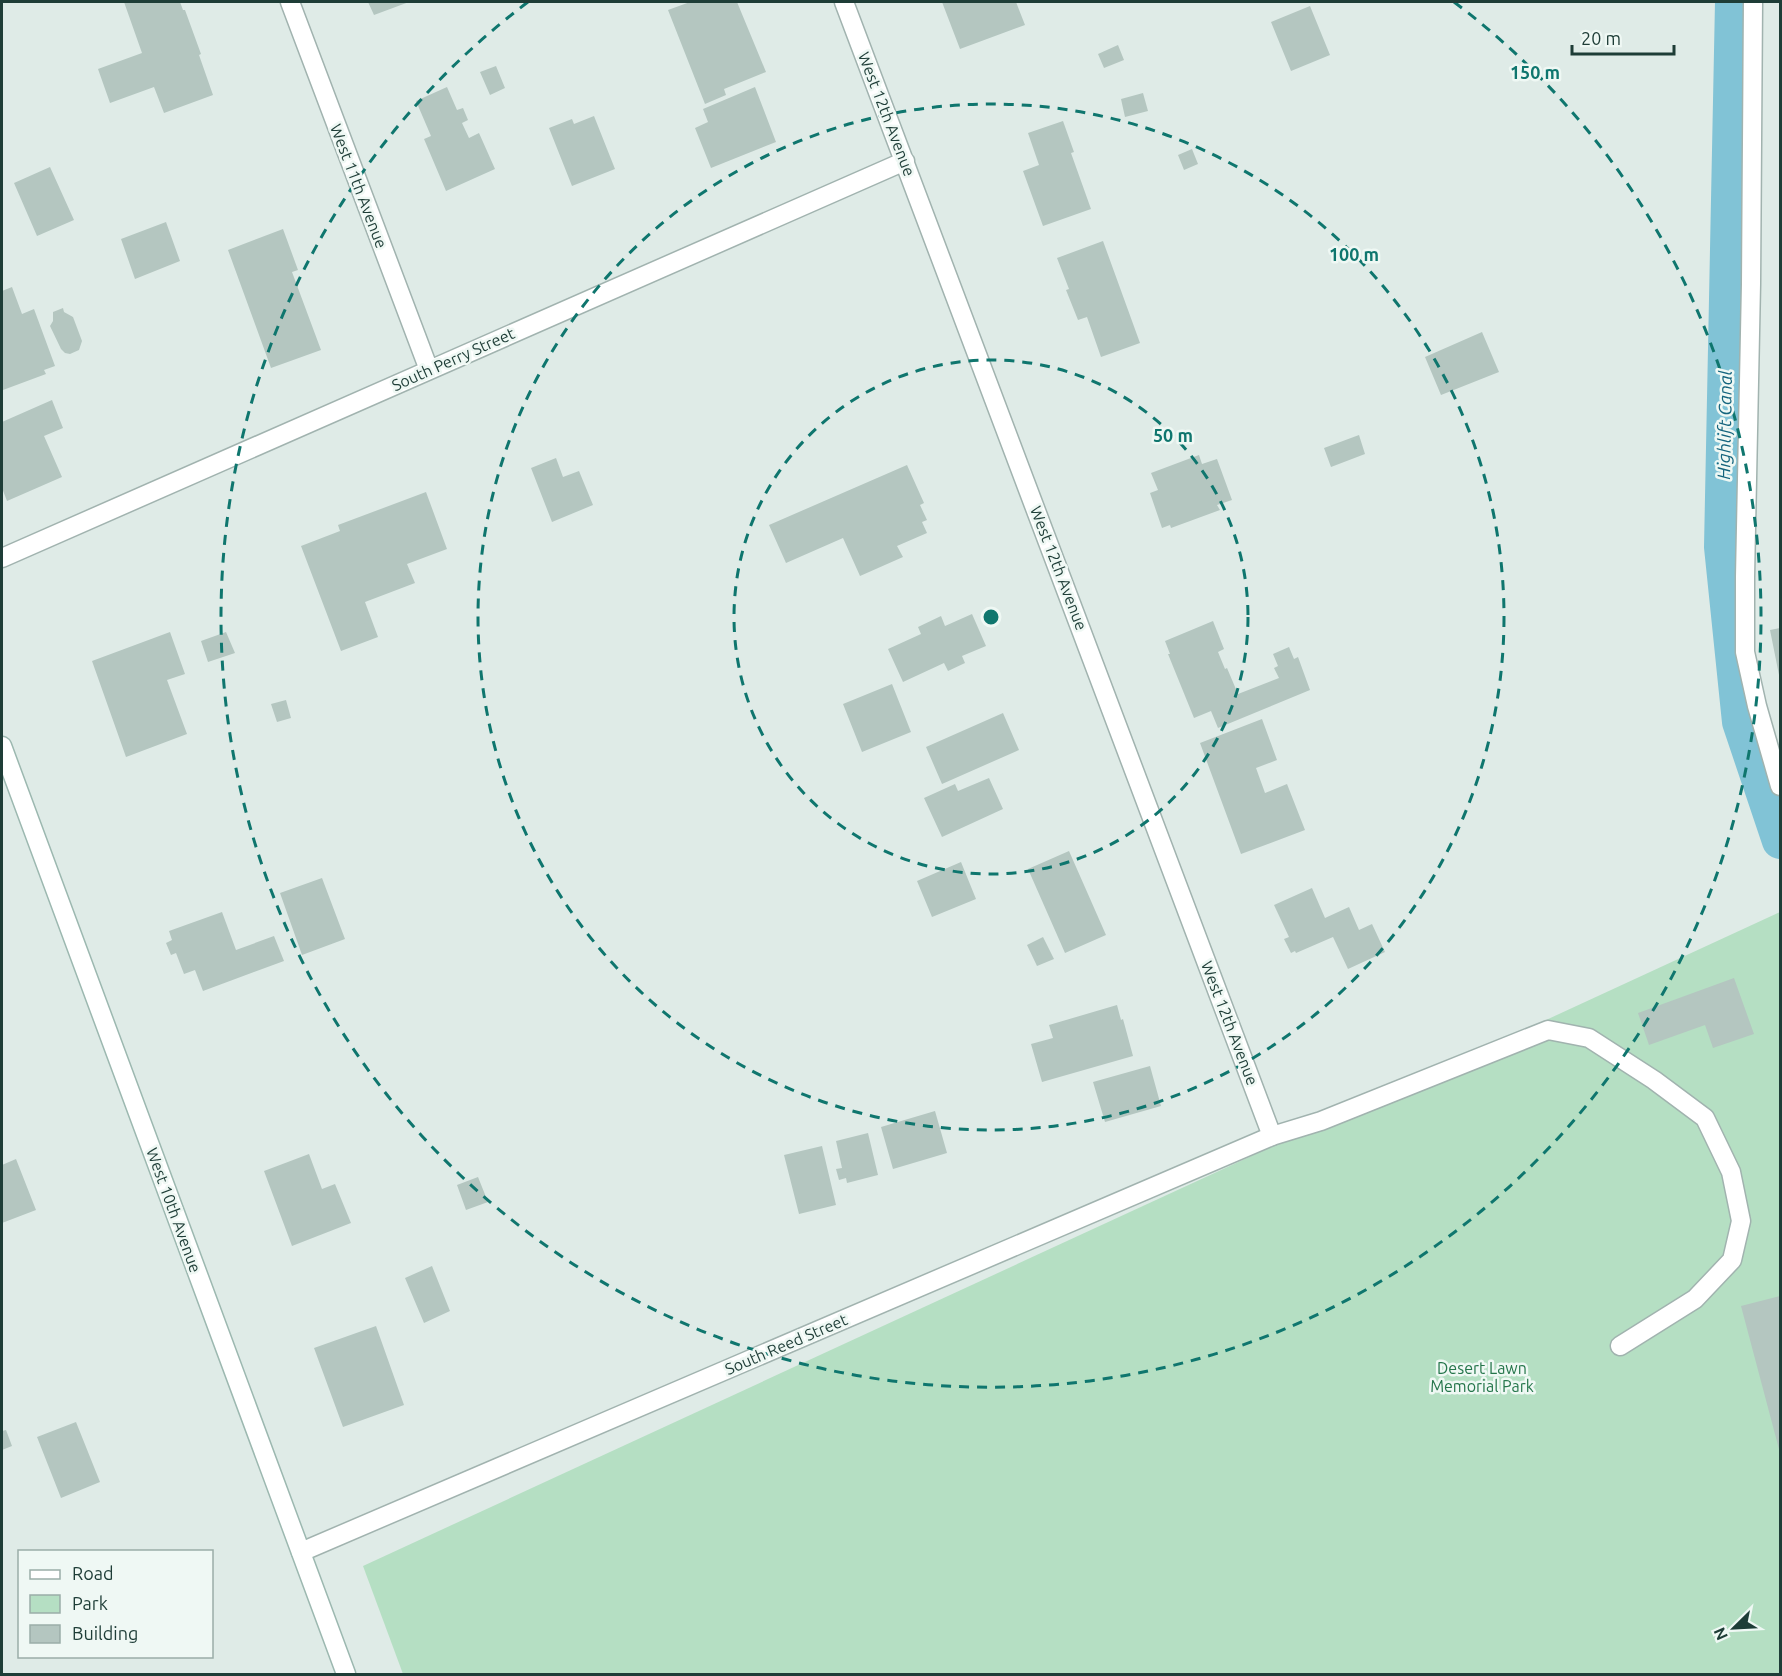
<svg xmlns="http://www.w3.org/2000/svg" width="1782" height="1676" font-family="Ubuntu,sans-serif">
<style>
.green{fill:#b5dfc3}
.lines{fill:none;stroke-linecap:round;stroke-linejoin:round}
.canal{stroke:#81c3d6;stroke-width:36}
.building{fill:#b4c6c0}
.service-casing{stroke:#a1b3af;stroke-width:21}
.minor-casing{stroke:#a1b3af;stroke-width:21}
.secondary-casing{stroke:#9cb8b0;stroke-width:21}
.service{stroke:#fff;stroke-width:18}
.minor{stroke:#fff;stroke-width:18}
.secondary{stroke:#fff;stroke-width:18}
.ring{fill:none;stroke:#0f766e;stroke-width:3;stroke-dasharray:10 8}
.labels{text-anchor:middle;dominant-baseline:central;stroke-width:5;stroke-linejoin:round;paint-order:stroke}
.street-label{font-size:16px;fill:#1e3d37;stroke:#eff8f4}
.park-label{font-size:16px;fill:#25764b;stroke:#eff8f4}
.water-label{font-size:18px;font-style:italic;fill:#14647d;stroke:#eff8f4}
.centre{fill:#0f766e;stroke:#eff8f4;stroke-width:3}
.ring-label{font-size:18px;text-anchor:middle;font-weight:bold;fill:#0f766e;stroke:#eff8f4;stroke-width:5;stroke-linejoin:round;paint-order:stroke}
</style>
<rect width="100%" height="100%" fill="#dfebe7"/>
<!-- green -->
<path class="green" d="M1780 912V1674H403L363 1566Z"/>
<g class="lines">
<!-- canal -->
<path class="canal" d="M1733 2 1722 547 1740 722 1780 841"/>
</g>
<!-- building -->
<path class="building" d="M124 2H180L183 10H185L201 54 199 55 213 95 164 113 154 87 110 103 98 69 142 53Z
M368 2H409L374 15Z
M690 2H737L766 72 724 89 726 95 705 104 668 10Z
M942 2H1016L1025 25 960 49Z
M1310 6 1330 55 1291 71 1271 22Z
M1118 45 1124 60 1104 68 1098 54Z
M496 66 505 88 490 95 480 72Z
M447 87 457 110 463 108 468 120 462 123 469 138 479 133 495 169 446 191 424 139 431 136 416 101Z
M755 87 776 142 711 168 695 128 708 122 703 109Z
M1143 93 1148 111 1125 117 1121 99Z
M594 116 615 169 572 186 549 128 572 119 574 124Z
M1063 121 1074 152 1071 153 1091 209 1043 226 1023 171 1039 165 1028 133Z
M1192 149 1198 164 1184 170 1178 155Z
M50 167 74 220 37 236 14 183Z
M166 222 180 261 135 279 121 239Z
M283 229 298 270 292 272 321 350 271 368 228 250Z
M1103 241 1140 343 1101 357 1087 317 1078 320 1066 290 1069 289 1057 258Z
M12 287 22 314 34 309 55 366 44 370 46 374 3 390 2 291Z
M63 308 64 312 73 317 82 341 79 350 70 354 65 353 61 349 50 326 53 321V312Z
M1482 332 1499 372 1441 395 1425 357Z
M52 400 63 428 44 436 62 477 7 501 2 488V422Z
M1359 435 1365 454 1331 467 1324 448Z
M1199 455 1202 464 1217 459 1232 500 1217 505 1220 510 1171 528 1170 525 1162 528 1150 493 1158 490 1151 473Z
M556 458 563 477 579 471 593 505 552 522 531 468Z
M907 465 924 503 920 505 927 520 922 522 927 533 897 546 903 557 860 576 843 538 786 563 769 525Z
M426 492 447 549 407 564 415 583 365 602 378 637 341 651 301 546 340 531 338 525Z
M972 614 986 646 962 656 965 663 948 671 944 663 903 682 888 649 921 634 918 627 941 616 945 626Z
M1213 621 1224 649 1218 652 1225 669 1227 668 1238 694 1279 678 1274 668 1278 666 1273 654 1289 647 1294 659 1298 657 1310 690 1218 728 1211 711 1194 718 1168 654H1170L1165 641Z
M1780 628V675H1779L1770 630Z
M170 632 185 674 167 680 187 734 126 757 92 661Z
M226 632 235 653 208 662 201 641Z
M892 684 911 732 862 752 843 704Z
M286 700 291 718 277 722 271 704Z
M1003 713 1019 750 942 784 926 747Z
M1262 719 1277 760 1256 768 1265 793 1287 784 1305 830 1241 854 1200 743Z
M989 778 1003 809 942 837 924 798 955 784 958 791Z
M1069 851 1106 935 1065 953 1028 869Z
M961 862 976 899 932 917 917 881Z
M322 878 345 939 302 955 280 893Z
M1312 888 1325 918 1349 907 1359 930 1372 924 1385 952 1348 969 1333 937 1296 953 1295 951 1291 953 1284 939 1289 937 1274 905Z
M222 912 236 950 274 936 284 961 203 991 195 970 184 974 176 953 171 955 166 943 172 940 169 931Z
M1043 937 1054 959 1037 966 1027 945Z
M1734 978 1754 1034 1713 1048 1705 1025 1649 1045 1638 1013Z
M1117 1005 1121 1020 1123 1019 1133 1056 1042 1082 1031 1044 1053 1038 1049 1025Z
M1150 1066 1161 1106 1105 1122 1093 1082Z
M935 1111 947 1153 893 1169 881 1127Z
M868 1133 878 1175 847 1183 846 1178 839 1180 836 1169 842 1168 836 1141Z
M822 1146 836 1205 799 1214 784 1155Z
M309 1154 322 1189 335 1184 351 1223 292 1246 264 1171Z
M16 1159 36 1210 2 1223V1165Z
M478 1177 488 1202 466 1210 457 1185Z
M432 1266 450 1311 424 1323 405 1278Z
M1780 1296V1453L1741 1306Z
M376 1326 404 1405 343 1427 314 1348Z
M76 1422 100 1482 61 1498 37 1437Z
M6 1430 12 1446 2 1450V1431Z"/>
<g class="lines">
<!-- service casing -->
<g class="service-casing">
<path id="service" d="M1753 2 1751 284 1745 577V652L1757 706 1780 786
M1272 1136 1321 1121 1548 1030 1589 1038 1654 1080 1705 1118 1731 1172 1741 1221 1732 1260 1695 1299 1620 1346"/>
</g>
<!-- minor casing -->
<g class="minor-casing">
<path id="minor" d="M290 2 429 370
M2 558 905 161
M301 1552 1272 1136 844 2"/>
</g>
<!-- secondary casing -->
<g class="secondary-casing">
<path id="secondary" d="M2 746 346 1674"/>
</g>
<!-- service -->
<use href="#service" class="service"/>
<!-- minor -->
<use href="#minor" class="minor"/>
<!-- secondary -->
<use href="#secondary" class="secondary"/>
</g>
<!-- distance rings -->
<g class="ring">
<circle cx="991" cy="617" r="257"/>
<circle cx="991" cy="617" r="513"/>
<path d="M1454 2A770 770 0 1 1 528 2"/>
</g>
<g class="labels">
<!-- street labels -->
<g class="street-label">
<text transform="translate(887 114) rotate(69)">West 12th Avenue</text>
<text transform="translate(359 186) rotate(69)">West 11th Avenue</text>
<text transform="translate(453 359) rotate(-24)">South Perry Street</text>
<text transform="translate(1059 568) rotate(69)">West 12th Avenue</text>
<text transform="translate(1230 1023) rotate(69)">West 12th Avenue</text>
<text transform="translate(174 1210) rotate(70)">West 10th Avenue</text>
<text transform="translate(786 1344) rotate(-23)">South Reed Street</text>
</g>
<!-- park labels -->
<g class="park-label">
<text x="1482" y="1368">Desert Lawn<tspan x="1482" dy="18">Memorial Park</tspan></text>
</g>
<!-- water labels -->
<g class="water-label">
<text transform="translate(1724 425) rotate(-89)">Highlift Canal</text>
</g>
</g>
<circle cx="991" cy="617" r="9" class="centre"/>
<g class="ring-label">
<text x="1535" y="79">150 m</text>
<text x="1354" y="261">100 m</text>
<text x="1173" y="442">50 m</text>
</g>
<!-- border -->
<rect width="1782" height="1676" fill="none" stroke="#1e3d37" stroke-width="6"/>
<!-- legend -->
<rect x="18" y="1550" width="195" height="108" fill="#eff8f4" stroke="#9bada8" stroke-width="1.5"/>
<rect x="30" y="1570" width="30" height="9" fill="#ffffff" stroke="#9bada8" stroke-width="1.5"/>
<text x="72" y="1580" font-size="18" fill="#1e3d37">Road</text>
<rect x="30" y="1595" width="30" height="18" fill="#b5dfc3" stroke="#9bada8" stroke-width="1.5"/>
<text x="72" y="1610" font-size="18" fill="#1e3d37">Park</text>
<rect x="30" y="1625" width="30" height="18" fill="#b4c6c0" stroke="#9bada8" stroke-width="1.5"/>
<text x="72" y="1640" font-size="18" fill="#1e3d37">Building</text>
<!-- north arrow -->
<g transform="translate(1734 1628) rotate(246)" stroke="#eff8f4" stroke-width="4.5" paint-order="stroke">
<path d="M0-4.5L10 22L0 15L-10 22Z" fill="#1e3d37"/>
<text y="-9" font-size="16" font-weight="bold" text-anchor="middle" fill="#1e3d37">N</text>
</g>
<!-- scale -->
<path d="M1572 45v9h102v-9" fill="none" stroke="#1e3d37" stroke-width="3"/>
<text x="1581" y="45" font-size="18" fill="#1e3d37" stroke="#eff8f4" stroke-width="4.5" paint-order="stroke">20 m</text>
</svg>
